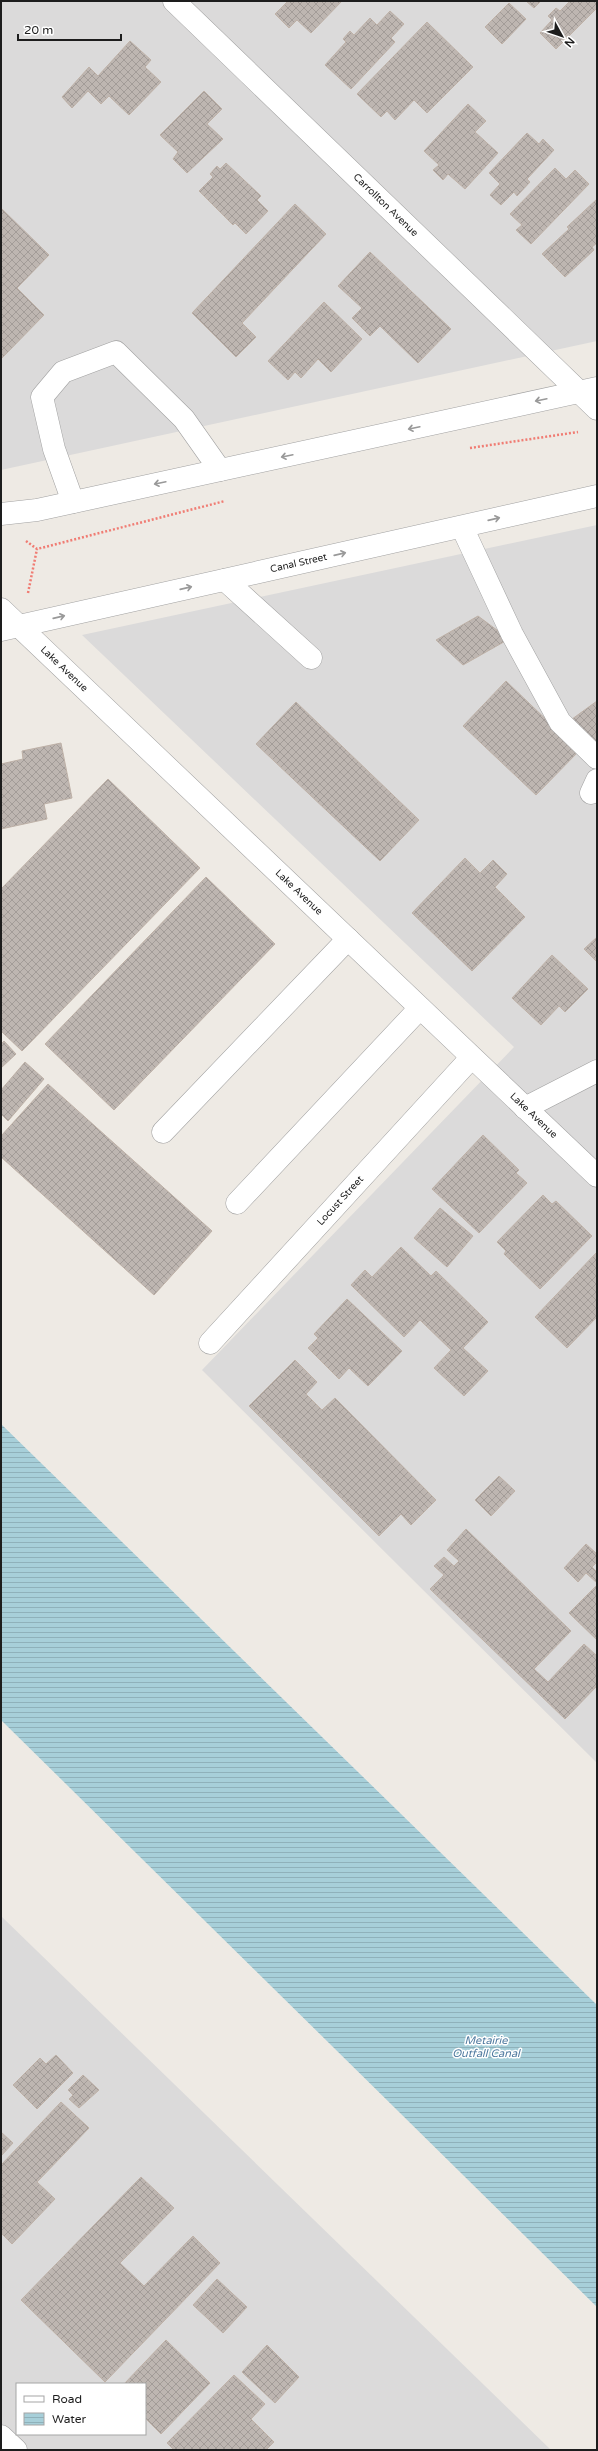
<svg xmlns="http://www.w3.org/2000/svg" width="598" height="2451" font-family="'Varela Round',sans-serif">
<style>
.residential{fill:#dbdada;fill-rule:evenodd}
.water{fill:url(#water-rules)}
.building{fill:url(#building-cross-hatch);stroke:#beb1a7}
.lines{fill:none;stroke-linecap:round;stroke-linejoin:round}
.minor-casing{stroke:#a1a1a1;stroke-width:23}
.path{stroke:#f07c73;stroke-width:2.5;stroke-dasharray:2 2;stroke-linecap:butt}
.minor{stroke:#fff;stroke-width:22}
.oneway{stroke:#999}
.labels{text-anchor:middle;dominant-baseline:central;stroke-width:3;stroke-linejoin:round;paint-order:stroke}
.street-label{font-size:10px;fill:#1d1d1d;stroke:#fff}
.water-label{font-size:11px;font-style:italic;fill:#4e799f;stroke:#fff}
</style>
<defs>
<pattern id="water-rules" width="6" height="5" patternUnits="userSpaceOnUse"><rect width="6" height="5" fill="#a7cfd9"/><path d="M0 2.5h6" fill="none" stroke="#8fb1ba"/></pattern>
<pattern id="building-cross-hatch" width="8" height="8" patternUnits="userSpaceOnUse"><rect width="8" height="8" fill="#beb6b1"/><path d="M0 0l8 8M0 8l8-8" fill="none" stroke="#a39c98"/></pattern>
</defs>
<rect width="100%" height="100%" fill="#eeeae4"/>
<!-- residential -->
<path class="residential" d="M1 1H597V341L1 470Z
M597 525V1763L202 1370 514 1047 82 635Z
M1 1916 551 2450H1ZM17 2384H145V2434H17Z"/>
<!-- water -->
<path class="water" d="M1 1424 597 2005V2307L1 1720Z"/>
<!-- building -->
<path class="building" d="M288 1H342L311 33 297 20 289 28 275 14Z
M526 1H541L534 8Z
M570 1H597V8L556 49 540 33 552 20 548 16 556 8 560 11Z
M509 3 526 19 502 44 485 27Z
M390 11 404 24 391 38 395 42 351 89 325 65 346 42 343 39 350 31 354 35 370 18 377 25Z
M427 22 473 67 427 113 414 100 395 120 387 111 381 117 357 94Z
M130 41 151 60 145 67 161 82 129 115 109 96 101 104 88 91 72 108 62 97 89 67 98 76Z
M204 91 222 109 207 124 223 139 187 173 173 159 178 152 160 135Z
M468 104 486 121 475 132 498 153 465 189 448 174 443 180 433 170 439 165 424 151Z
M527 133 539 144 543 139 554 150 527 179 530 182 517 196 514 192 501 205 490 195 500 184 489 173Z
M226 163 261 196 257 200 268 211 246 234 235 223 233 225 199 191 213 177 210 174 217 166 220 169Z
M555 168 566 179 575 170 589 184 531 244 516 230 522 225 510 214Z
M597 199V243L592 247 594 250 565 277 542 254 569 229 567 227Z
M295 204 326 234 242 323 256 337 236 357 192 313Z
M1 208 49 255 17 288 44 315 1 359Z
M370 252 451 329 418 363 380 326 370 336 352 318 362 308 338 286Z
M324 302 362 339 331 372 318 359 301 378 295 372 288 380 268 361Z
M478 616 509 639 463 665 436 640Z
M506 681 579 751 536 795 463 726Z
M597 701V747L568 722Z
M296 702 419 820 380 861 256 744Z
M61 743 72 798 44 804 47 819 1 829V764L23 759 22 751Z
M108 779 200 868 22 1051 1 1031V889Z
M465 858 480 873 493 860 507 874 495 887 525 917 472 971 412 913Z
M206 877 275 944 114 1110 45 1044Z
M597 937V962L584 949Z
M552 955 588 989 565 1012 559 1006 541 1025 512 998Z
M4 1041 16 1054 1 1068V1044Z
M25 1062 44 1079 8 1121 1 1114V1090Z
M48 1084 212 1231 154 1295 1 1157V1136Z
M483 1135 519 1170 516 1173 527 1183 479 1233 432 1189Z
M543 1195 552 1204 556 1201 592 1236 540 1289 504 1254 506 1251 497 1242Z
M440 1208 473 1236 447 1267 414 1238Z
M401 1247 431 1276 436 1271 488 1322 463 1348 488 1371 464 1396 434 1368 451 1350 420 1320 404 1337 351 1285 365 1270 372 1277Z
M597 1252V1317L567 1348 535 1317Z
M347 1299 402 1351 368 1386 349 1368 339 1379 308 1348 318 1338 314 1334Z
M295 1360 317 1382 306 1394 322 1410 335 1398 436 1500 411 1525 401 1514 379 1536 249 1406Z
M499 1476 515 1491 491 1516 475 1500Z
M466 1529 571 1631 534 1669 548 1682 584 1644 597 1656V1686L565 1719 430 1589 444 1575 434 1566 444 1557 454 1566 459 1561 447 1550Z
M586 1544 597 1554V1562L592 1567 597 1572V1583L586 1573 578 1582 564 1568Z
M597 1585V1640L569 1613Z
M56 2055 73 2073 37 2109 13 2085 40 2058 46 2064Z
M83 2075 99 2090 79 2108 69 2099 73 2095 68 2090Z
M61 2102 89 2128 37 2182 55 2199 12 2244 1 2233V2165Z
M1 2132 13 2143 1 2156Z
M141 2177 174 2208 120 2263 144 2286 193 2236 220 2263 105 2382 21 2300Z
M217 2279 247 2307 223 2333 193 2305Z
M166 2340 210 2383 161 2434 145 2418V2384H124Z
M267 2345 299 2377 275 2403 242 2372Z
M234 2375 265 2404 251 2419 274 2442 266 2450H174L167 2443Z"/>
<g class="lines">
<!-- minor casing -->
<g class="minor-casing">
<g id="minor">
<path id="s1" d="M174 1 597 409"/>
<path d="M73 502 54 449 42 397 63 372 116 352 184 419 220 470"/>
<path d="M1 514 37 510 597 388"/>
<path d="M462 527 512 634 560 722 597 758"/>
<path d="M225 580 311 658"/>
<path id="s2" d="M1 609 597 1176"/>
<path id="s3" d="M1 630 597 496"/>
<path d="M591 793 597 780"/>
<path d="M525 1108 597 1071"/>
<path d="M163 1132 348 939"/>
<path d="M237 1203 420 1008"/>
<path id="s4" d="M210 1343 471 1058"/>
<path d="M1 2436 16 2450"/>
</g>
</g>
<!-- path -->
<path class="path" d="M470 448 578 432
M26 541 37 549 225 501
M28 593 37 549"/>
<!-- minor -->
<use href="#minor" class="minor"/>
</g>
<!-- one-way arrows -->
<defs><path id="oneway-shaft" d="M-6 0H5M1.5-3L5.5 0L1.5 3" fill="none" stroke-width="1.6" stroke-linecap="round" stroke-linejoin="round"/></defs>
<g class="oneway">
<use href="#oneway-shaft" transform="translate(541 400) rotate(168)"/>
<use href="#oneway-shaft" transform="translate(414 428) rotate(168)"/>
<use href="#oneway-shaft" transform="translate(287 456) rotate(168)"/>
<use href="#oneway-shaft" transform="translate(160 483) rotate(168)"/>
<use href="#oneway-shaft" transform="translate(494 519) rotate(-13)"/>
<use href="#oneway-shaft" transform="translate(340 554) rotate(-13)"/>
<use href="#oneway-shaft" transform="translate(186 588) rotate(-13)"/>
<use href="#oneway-shaft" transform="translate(59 617) rotate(-13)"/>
</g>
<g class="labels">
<!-- street labels -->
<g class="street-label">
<text stroke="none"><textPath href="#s1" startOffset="294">Carrollton Avenue</textPath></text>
<text stroke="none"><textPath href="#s3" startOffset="305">Canal Street</textPath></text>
<text stroke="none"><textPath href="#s2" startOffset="87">Lake Avenue</textPath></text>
<text stroke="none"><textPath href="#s2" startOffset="411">Lake Avenue</textPath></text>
<text stroke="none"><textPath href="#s2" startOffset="735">Lake Avenue</textPath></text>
<text stroke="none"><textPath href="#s4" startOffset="193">Locust Street</textPath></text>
</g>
<!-- water labels -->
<g class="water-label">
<text x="486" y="2040">Metairie<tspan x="486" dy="13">Outfall Canal</tspan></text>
</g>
</g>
<!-- border -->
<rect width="598" height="2451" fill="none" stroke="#1d1d1d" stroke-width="4"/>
<!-- legend -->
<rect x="16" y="2383" width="130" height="52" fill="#ffffff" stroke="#a5a5a5"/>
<rect x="24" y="2396" width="20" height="6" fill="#ffffff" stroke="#a5a5a5"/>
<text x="52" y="2403" font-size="12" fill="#1d1d1d">Road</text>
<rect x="24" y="2413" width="20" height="12" fill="url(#water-rules)" stroke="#a5a5a5"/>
<text x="52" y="2423" font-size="12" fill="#1d1d1d">Water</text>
<!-- north arrow -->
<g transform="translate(562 36) rotate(130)" stroke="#ffffff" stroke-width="3" paint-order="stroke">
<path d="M0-3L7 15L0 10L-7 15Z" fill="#1d1d1d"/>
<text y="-6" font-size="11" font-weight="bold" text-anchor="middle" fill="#1d1d1d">N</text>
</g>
<!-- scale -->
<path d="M18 34v6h103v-6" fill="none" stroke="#1d1d1d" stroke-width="2"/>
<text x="24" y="34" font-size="12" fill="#1d1d1d" stroke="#ffffff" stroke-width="3" paint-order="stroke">20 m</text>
</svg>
